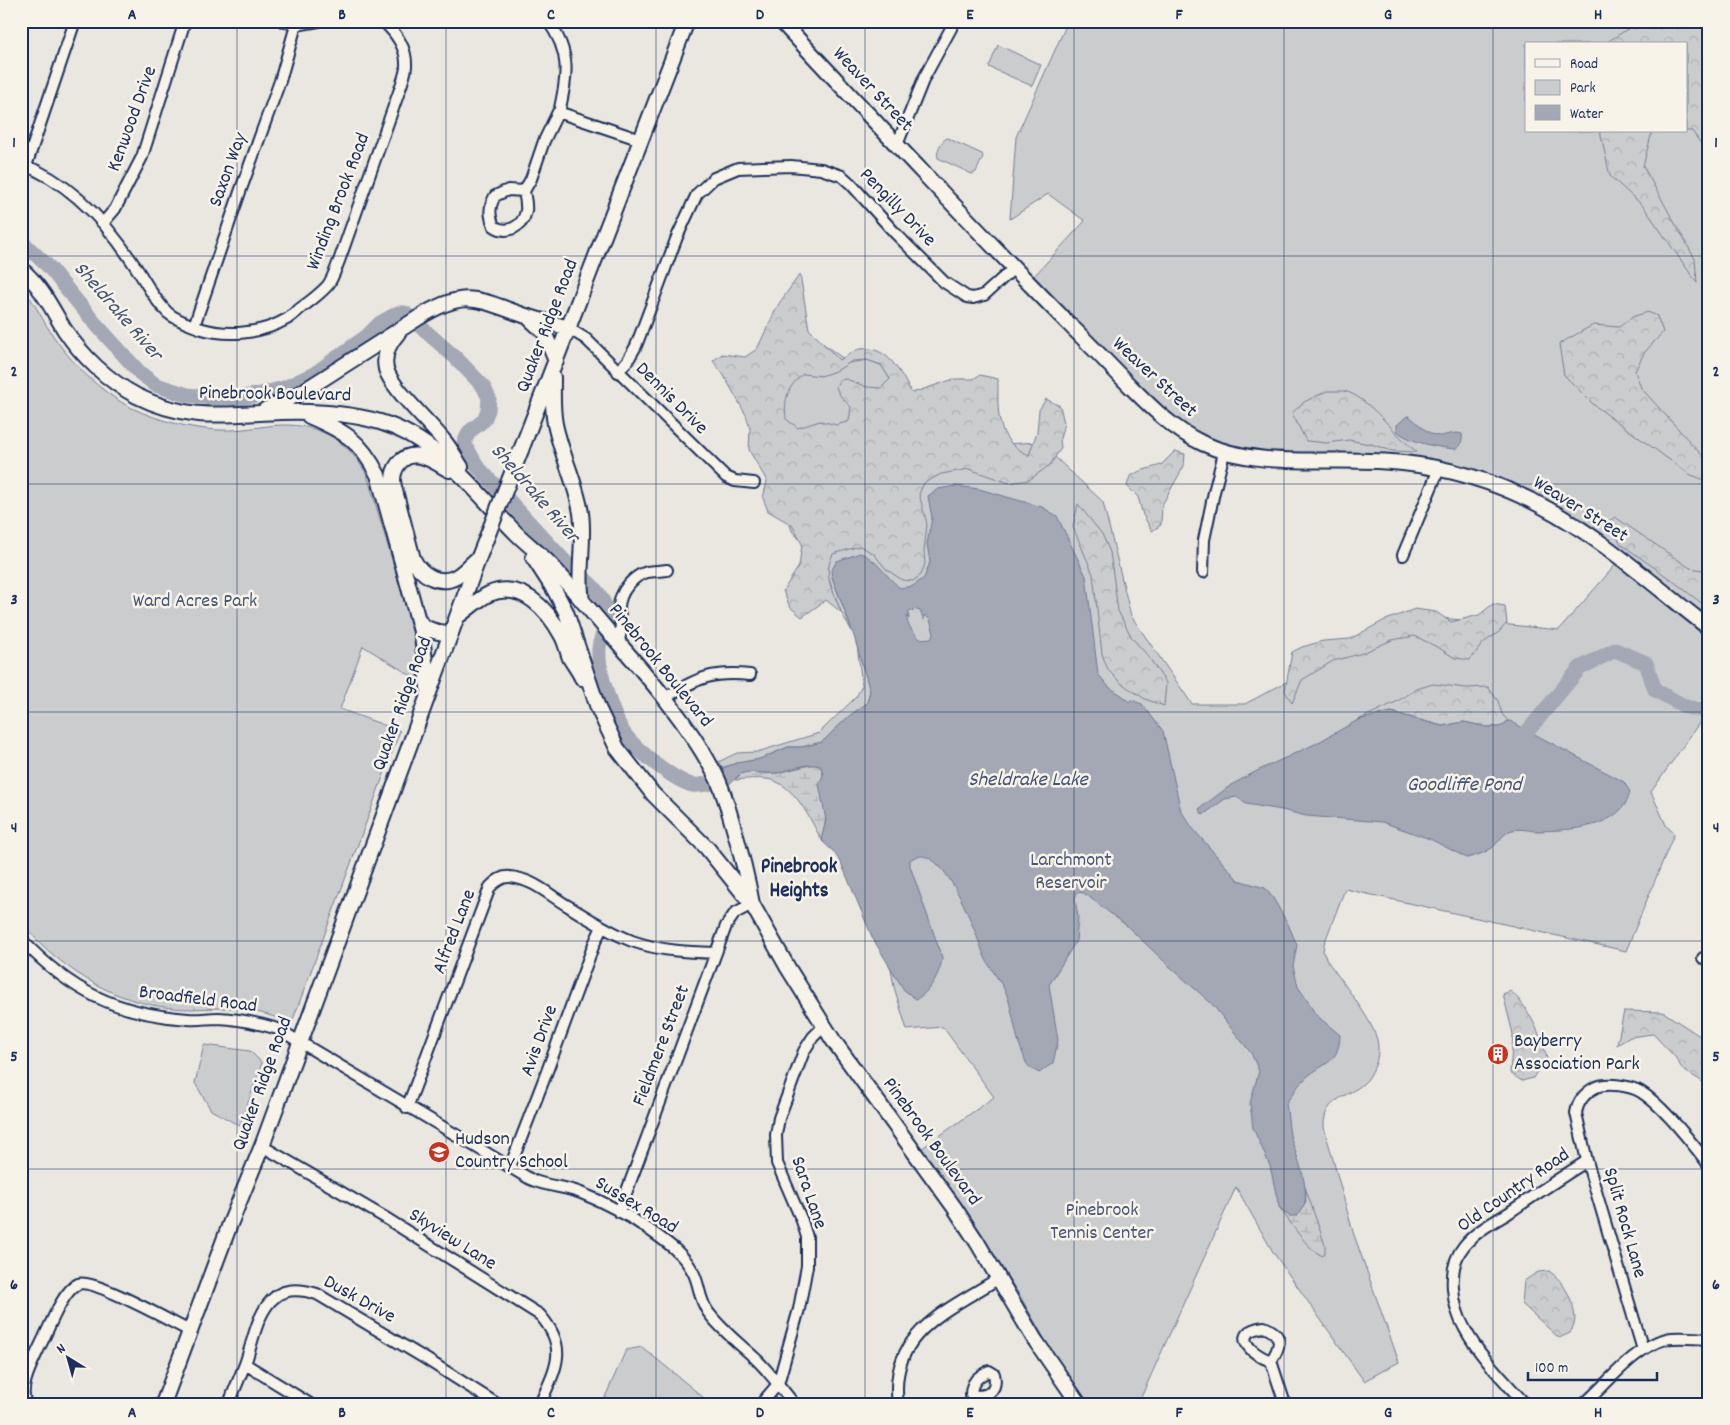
<svg xmlns="http://www.w3.org/2000/svg" width="1730" height="1425" font-family="Dekko,sans-serif">
<style>
.green{fill:#cbcccd;stroke:#737e96;fill-rule:evenodd}
.forest{fill:url(#forest-crowns);stroke:#737e96;fill-rule:evenodd}
.wetland{fill:url(#wetland-marsh);stroke:#737e96}
.water{fill:#a3a8b4;stroke:#6d7892;fill-rule:evenodd}
.lines{fill:none;stroke-linecap:round;stroke-linejoin:round}
.river{stroke:#a3a8b4;stroke-width:15}
.street-casing{stroke:#1b2f5e;stroke-width:14}
.secondary-casing{stroke:#1b2f5e;stroke-width:18}
.street{stroke:#f7f3e8;stroke-width:10}
.secondary{stroke:#f7f3e8;stroke-width:14}
.secondary-bridge-casing{stroke:#1b2f5e;stroke-width:18;stroke-linecap:butt}
.secondary-bridge{stroke:#f7f3e8;stroke-width:14}
.grid{fill:none;stroke:#1b2f5e;stroke-width:1;stroke-opacity:0.55}
.labels{text-anchor:middle;dominant-baseline:central;stroke-width:5;stroke-linejoin:round;paint-order:stroke}
.street-label{font-size:20px;fill:#1b2f5e;stroke:#f7f3e8}
.park-label{font-size:20px;fill:#47567a;stroke:#f7f3e8}
.poi-label{font-size:20px;fill:#1b2f5e;stroke:#f7f3e8;text-anchor:start}
.water-label{font-size:21px;font-style:italic;fill:#445378;stroke:#f7f3e8}
.neighbourhood-label{font-size:21px;font-weight:bold;fill:#1b2f5e;stroke:#f7f3e8}
.neatline{fill:none;stroke:#1b2f5e;stroke-width:2}
.grid-label{font-size:16px;text-anchor:middle;font-weight:bold;fill:#1b2f5e}
</style>
<defs>
<pattern id="forest-crowns" width="20" height="18" patternUnits="userSpaceOnUse" patternTransform="scale(1.25)"><rect width="20" height="18" fill="#cbcccd"/><path d="M2 6a3 3 0 1 1 6 0M12 15a3 3 0 1 1 6 0" fill="none" stroke="#aeb0b2"/></pattern>
<pattern id="wetland-marsh" width="20" height="14" patternUnits="userSpaceOnUse" patternTransform="scale(1.25)"><rect width="20" height="14" fill="#cbcccd"/><path d="M1 5h8M5 5V1M11 12h8M15 12V8" fill="none" stroke="#aeb0b2"/></pattern>
</defs>
<rect width="100%" height="100%" fill="#eae7e0"/>
<filter id="ink" filterUnits="userSpaceOnUse"><feTurbulence type="fractalNoise" baseFrequency=".02" numOctaves="2"/><feDisplacementMap in="SourceGraphic" scale="10" xChannelSelector="R" yChannelSelector="G"/><feConvolveMatrix kernelMatrix="1 2 1 2 8 2 1 2 1" color-interpolation-filters="sRGB"/></filter>
<g filter="url(#ink)">
<!-- green -->
<path class="green" d="M1068 21H1709V616L1534 495 1486 474 1431 459 1329 456 1243 451 1176 424 1109 359 1034 276 1085 221 1048 194 1010 219 1016 137ZM1526 44H1686V131H1526Z
M998 45 1041 65 1032 86 989 67Z
M947 138 982 154 983 157 976 172 972 174 938 158C936 151 941 141 947 138Z
M21 287C34 300 40 316 50 331 70 362 100 392 132 408 159 421 191 429 220 430 241 431 260 426 281 425 321 424 348 441 367 475L412 628 419 664 418 680 363 646 340 709 400 731 291 1025C271 1013 244 1008 221 1008 211 1008 200 1009 190 1009 121 1008 66 974 21 923Z
M793 321 849 363 867 360 881 365 890 379 882 387 902 402 965 379 971 411 1005 444 1039 442 1103 502 1131 616 1192 704H1245L1412 615 1559 630 1617 563 1709 631V709L1651 792 1666 825 1674 834 1626 951 1345 889 1324 944 1323 952 1328 962C1341 980 1373 1021 1377 1040 1379 1047 1378 1056 1376 1063 1374 1068 1371 1075 1367 1080 1351 1098 1323 1096 1324 1127L1353 1232 1399 1362 1364 1381 1273 1252 1236 1187 1138 1404H1089L1049 1347 1019 1294 921 1149 994 1097 943 1027 907 1030 894 987 891 969 806 771 873 711 883 631 832 577 853 633 841 612 827 574 828 570 792 531 775 479Z
M857 644 870 691 867 703 849 717 822 742 802 747H788L760 759 737 763 721 768 718 762 737 753 757 752 819 733 856 697 862 686Z
M204 1045 250 1051 262 1063 240 1126 211 1110 195 1083Z
M642 1347 703 1397 697 1404H602L626 1350Z"/>
<!-- forest -->
<path class="forest" d="M1640 21H1709V155L1692 131H1686V44H1604Z
M1600 131H1675L1652 132 1643 166 1695 259 1697 283 1643 206 1610 176Z
M800 274 809 329 839 360C845 357 854 350 860 349 889 345 900 373 912 393L954 379H973L980 375 998 379C998 409 994 441 1029 455L1037 432 1039 410 1046 399 1060 406 1064 423 1060 439 1061 448 1050 465 1029 480 1009 483 969 469 941 474 924 483 919 494 927 524 924 552 925 564 921 575 913 581 902 580 886 569 874 554 860 546 833 554C822 576 833 590 841 612L826 600 802 617 790 607 783 591 799 566 802 544 792 525 768 511 763 498 767 481 749 450 750 429 746 415 723 374 713 361 722 354 745 357 757 349 778 305ZM867 360 881 365 890 379 881 388 867 387 846 379 839 380 836 387C839 396 844 400 851 407L849 421 837 425 820 421 798 428 786 419C784 399 787 387 803 374L821 376 838 370 852 361Z
M1648 312 1657 316 1663 332 1644 353 1635 371 1641 388 1709 463V482L1689 474 1594 405 1564 375 1559 344 1593 325 1619 327 1632 317Z
M1327 391C1332 391 1338 391 1343 391 1368 395 1396 437 1417 452L1392 451 1374 445 1349 440 1327 443 1306 441 1292 413 1304 402Z
M1175 451 1185 454 1184 466 1162 505 1161 525 1152 531 1143 515 1138 497 1127 486 1130 476 1140 471 1161 465Z
M1078 504 1102 534 1110 552 1118 611 1132 638 1148 656 1166 683 1164 706 1145 699 1121 683 1108 670 1102 654 1093 574 1073 527Z
M1615 517 1690 568 1709 571V609L1673 581 1621 544 1608 522Z
M1493 604 1505 606 1507 623 1499 632 1483 643 1470 660 1455 658 1439 648 1415 636 1392 640 1363 653 1333 661 1302 680 1292 703 1285 691 1292 652 1302 647 1323 641 1350 639 1383 621 1415 609 1436 612 1451 622 1479 615Z
M1433 684 1466 688 1488 687 1498 701 1502 714 1508 721 1500 727H1487L1464 722 1442 726 1391 712 1358 720 1396 702 1417 689Z
M1510 991C1528 1005 1542 1037 1547 1059L1539 1068 1533 1078 1522 1081 1510 1073 1513 1034 1503 994Z
M1624 1011 1663 1012 1709 1042V1089L1700 1080 1683 1070 1675 1057 1653 1034 1630 1037 1617 1045Z
M1549 1271C1564 1281 1574 1301 1575 1319 1575 1323 1572 1329 1570 1333L1559 1338 1522 1304 1524 1281 1538 1272Z"/>
<!-- wetland -->
<path class="wetland" d="M814 764 820 765C826 778 827 807 825 822 825 829 822 834 823 842 810 820 795 783 767 779 757 778 746 779 735 780L742 773 752 771 760 774 778 773Z
M1305 1187 1325 1245V1253L1323 1256C1308 1251 1289 1220 1279 1207L1289 1216 1306 1202Z"/>
<!-- water -->
<path class="water" d="M1407 416H1409C1417 422 1429 436 1439 436 1447 436 1453 431 1462 434 1463 439 1461 446 1456 449 1439 448 1409 442 1397 431V425Z
M956 486 979 489 1042 507 1057 516 1086 576 1098 674 1109 687 1123 696 1129 702 1131 700 1142 704 1163 731 1181 811 1194 830 1238 880 1265 888 1273 898 1288 924 1297 945 1293 966 1298 987 1308 1001 1315 1014 1340 1035C1339 1067 1320 1062 1303 1081 1296 1087 1292 1096 1286 1103 1288 1114 1288 1124 1290 1135 1296 1156 1317 1200 1297 1216H1289L1279 1207 1270 1166 1253 1128 1250 1103 1259 1071 1251 1053 1212 1004 1167 964 1127 926 1084 893 1077 892 1075 899 1078 917 1076 941 1049 985 1058 1040 1053 1063 1039 1073C1036 1071 1029 1068 1027 1064 1025 1062 1024 1057 1023 1054 1015 1036 1014 1017 1008 998 1003 983 990 970 984 955 976 935 943 835 910 860V866L942 957C942 970 929 994 916 999L904 990 873 939 842 865 834 852 823 842 822 836 826 820 819 784 824 773 820 766C805 762 792 770 777 773 767 774 749 770 741 774 737 776 733 781 729 784L727 782 714 785 711 783 723 770V768L737 763 760 759 788 747H802L822 742 849 716 867 703 870 691 853 633 832 577 831 571 837 561 860 553C876 558 886 577 900 588L913 586 924 578 930 562 927 544 932 518 928 496 938 489ZM913 609 920 611 924 620 925 615 930 620 934 633 931 638 920 639C914 633 906 625 907 616L909 619 908 612 911 610 913 612Z
M1391 712 1442 726 1464 722 1487 727H1500L1508 721H1510L1624 782 1630 792C1622 829 1569 830 1538 831 1529 831 1522 828 1512 830 1503 833 1499 842 1492 848 1484 853 1476 856 1467 858L1430 839 1382 822 1306 816 1282 810 1246 804 1237 797 1225 799 1203 815 1199 809 1231 785 1257 771 1315 744 1358 720Z"/>
<g class="lines">
<!-- river -->
<path class="river" d="M21 241 49 267 93 321 140 373 156 385 187 395 215 398H237L257 395 284 388 314 374 367 336 380 323 398 313H405L456 358 483 386 489 398 488 410 484 420 469 432 464 443 477 466 572 569C587 580 602 592 607 612 610 623 599 637 599 649 597 669 612 714 623 732 634 748 673 780 692 785 698 786 705 784 711 783
M1527 732 1580 668 1615 650 1646 663 1655 690 1686 707 1701 710 1709 706"/>
<!-- street casing -->
<g class="street-casing">
<path id="street" d="M283 21 296 25 319 21
M548 21C572 54 567 75 559 113
M897 145 924 78 955 21
M21 164C69 181 106 222 133 263 145 280 153 299 168 313 176 320 189 324 199 328 227 337 261 334 287 319 293 315 299 309 305 305 313 299 321 293 328 285 333 278 336 268 339 261L400 89C402 82 406 73 406 66 407 48 395 32 383 21
M26 166 75 21
M508 190 524 191C525 198 527 204 526 211 523 227 507 235 494 226 489 215 489 207 495 196Z
M524 191 531 179 544 141 558 112 641 140
M103 223 115 209 142 157 185 21
M194 326 240 192 280 81 296 25
M568 328 586 339 726 477 735 481 754 483
M618 372 628 360 636 346 677 237 697 194 714 178 738 168 791 166 821 169 842 176 851 184 895 233 944 282 967 297 973 298 984 295 1014 268
M1403 555 1439 469
M1203 572 1204 540 1214 492 1224 453
M618 643C623 631 620 620 619 608 619 592 633 576 647 572 654 571 661 571 667 570
M665 698C696 678 713 671 750 675
M21 939C70 991 116 1014 188 1019 198 1020 208 1018 218 1018 239 1019 258 1023 278 1029L530 1179C547 1187 564 1186 581 1193 604 1202 628 1215 648 1229 665 1241 685 1254 694 1274 700 1287 699 1299 708 1312 722 1331 741 1345 757 1360 771 1374 782 1389 794 1404
M1703 958H1709
M407 1108 490 887C496 881 502 876 510 877 533 879 549 895 568 906 589 919 609 932 632 941 660 951 687 952 716 953
M262 1146 384 1217 540 1315C569 1348 556 1368 540 1404
M510 1167 546 1074 594 944 602 927
M619 1212 726 926 735 913 752 904
M1264 1327C1284 1335 1281 1346 1271 1361 1250 1354 1229 1332 1264 1327Z
M1643 1350 1587 1161 1576 1113C1578 1101 1586 1092 1596 1087 1607 1082 1631 1086 1641 1092 1662 1105 1693 1144 1709 1165
M1271 1361 1285 1404
M245 1364 310 1404
M989 1371 994 1374C998 1391 987 1398 971 1395 971 1382 978 1376 989 1371Z
M26 1404C18 1387 33 1362 40 1346 48 1331 62 1291 78 1284 94 1278 171 1322 190 1331
M229 1404C234 1390 240 1377 245 1364 253 1342 257 1311 275 1297 287 1287 304 1290 317 1294L426 1359 497 1404
M761 1404 778 1384 799 1309 807 1266V1237L802 1221 777 1163 776 1135 779 1118 804 1051 813 1037 824 1026
M898 1404C888 1332 949 1310 999 1278
M1525 1404C1504 1380 1480 1357 1465 1329 1452 1307 1446 1267 1464 1246 1475 1232 1492 1223 1507 1214 1533 1196 1560 1178 1587 1161
M1584 1404C1607 1384 1636 1346 1666 1339 1679 1336 1695 1339 1709 1339"/>
</g>
<!-- secondary casing -->
<g class="secondary-casing">
<path id="secondary" d="M781 21C876 123 971 225 1069 324 1088 343 1107 362 1126 382 1149 405 1172 429 1202 443 1261 471 1338 455 1403 463 1450 468 1498 483 1540 505 1600 536 1656 587 1709 628
M21 269C41 286 51 307 64 329 82 356 108 381 137 396 189 422 227 414 281 412 314 411 349 413 380 422 440 440 475 492 517 534 527 544 538 552 548 562 571 586 592 613 614 638 651 680 688 723 714 772 723 788 727 805 732 822 740 849 747 876 752 904
M529 318 544 332 556 361
M398 333C389 343 383 355 386 369 391 388 430 423 444 441 451 449 455 458 461 467
M553 377C553 392 552 409 555 424 561 454 576 482 581 513 585 542 577 572 582 601
M265 410 302 392 418 318C464 289 475 298 523 315 538 320 553 323 568 328
M309 416C344 431 360 440 378 475L422 635 428 688
M521 450 687 21
M449 470C440 465 430 458 420 456 401 452 390 471 394 487L413 559C421 575 439 586 456 577 464 572 470 565 477 559
M533 557 555 591 566 612 598 708 617 748 653 794 707 848 752 904 788 968 833 1040 954 1207 977 1242 1035 1340 1079 1404
M458 616C468 609 478 599 489 594 522 580 548 610 562 636 566 643 567 651 570 658 574 665 579 671 582 678
M418 620C426 631 437 632 451 634
M163 1404 230 1224 262 1146 479 557"/>
</g>
<!-- street -->
<use href="#street" class="street"/>
<!-- secondary -->
<use href="#secondary" class="secondary"/>
<!-- secondary-bridge casing -->
<g class="secondary-bridge-casing">
<path id="secondary-bridge" d="M479 557 521 450"/>
</g>
<!-- secondary-bridge -->
<use href="#secondary-bridge" class="secondary-bridge"/>
</g>
</g>
<!-- grid -->
<path class="grid" d="M237 21V1404M446 21V1404M656 21V1404M865 21V1404M1074 21V1404M1284 21V1404M1493 21V1404M21 256H1709M21 484H1709M21 712H1709M21 941H1709M21 1169H1709"/>
<!-- icons -->
<defs>
<g id="building-disc" transform="scale(1.125)"><circle r="9.5" fill="#c8321e" stroke="#f7f3e8"/><path d="M-4-6H4V6H1V3H-1V6H-4ZM-2.5-4.3h1.7v1.8h-1.7ZM.8-4.3h1.7v1.8H.8ZM-2.5-1h1.7V.8h-1.7ZM.8-1h1.7V.8H.8Z" fill="#fff"/></g>
<g id="school-disc" transform="scale(1.125)"><circle r="9.5" fill="#c8321e" stroke="#f7f3e8"/><path d="M0-5L7-2L0 1L-7-2ZM-4 1L0 2.5L4 1V4Q0 6-4 4Z" fill="#fff"/></g>
</defs>
<g fill-rule="evenodd">
<use href="#building-disc" x="1498" y="1054"/>
<use href="#school-disc" x="439" y="1152"/>
</g>
<g class="labels">
<!-- street labels -->
<g class="street-label">
<text transform="translate(872 90) rotate(47)">Weaver Street</text>
<text transform="translate(133 119) rotate(-70)">Kenwood Drive</text>
<text transform="translate(229 170) rotate(-70)">Saxon Way</text>
<text transform="translate(339 202) rotate(-69)">Winding Brook Road</text>
<text transform="translate(897 208) rotate(46)">Pengilly Drive</text>
<text transform="translate(548 326) rotate(-69)">Quaker Ridge Road</text>
<text transform="translate(1154 378) rotate(43)">Weaver Street</text>
<text transform="translate(275 395) rotate(1)">Pinebrook Boulevard</text>
<text transform="translate(671 399) rotate(45)">Dennis Drive</text>
<text transform="translate(1580 510) rotate(32)">Weaver Street</text>
<text transform="translate(660 666) rotate(51)">Pinebrook Boulevard</text>
<text transform="translate(403 704) rotate(-70)">Quaker Ridge Road</text>
<text transform="translate(455 932) rotate(-69)">Alfred Lane</text>
<text transform="translate(198 1000) rotate(7)">Broadfield Road</text>
<text transform="translate(540 1041) rotate(-70)">Avis Drive</text>
<text transform="translate(662 1046) rotate(-69)">Fieldmere Street</text>
<text transform="translate(263 1084) rotate(-70)">Quaker Ridge Road</text>
<text transform="translate(931 1142) rotate(54)">Pinebrook Boulevard</text>
<text transform="translate(1514 1191) rotate(-35)">Old Country Road</text>
<text transform="translate(808 1193) rotate(71)">Sara Lane</text>
<text transform="translate(636 1206) rotate(31)">Sussex Road</text>
<text transform="translate(1624 1223) rotate(74)">Split Rock Lane</text>
<text transform="translate(452 1240) rotate(32)">Skyview Lane</text>
<text transform="translate(359 1300) rotate(29)">Dusk Drive</text>
</g>
<!-- park labels -->
<g class="park-label">
<text x="195" y="602">Ward Acres Park</text>
<text x="1071" y="861">Larchmont<tspan x="1071" dy="23">Reservoir</tspan></text>
<text x="1102" y="1211">Pinebrook<tspan x="1102" dy="23">Tennis Center</tspan></text>
</g>
<!-- poi labels -->
<g class="poi-label">
<text x="1514" y="1042">Bayberry<tspan x="1514" dy="23">Association Park</tspan></text>
<text x="455" y="1140">Hudson<tspan x="455" dy="23">Country School</tspan></text>
</g>
<!-- water labels -->
<g class="water-label">
<text transform="translate(117 312) rotate(49)">Sheldrake River</text>
<text transform="translate(534 494) rotate(49)">Sheldrake River</text>
<text x="1028" y="781">Sheldrake Lake</text>
<text x="1464" y="786">Goodliffe Pond</text>
</g>
<!-- neighbourhood labels -->
<g class="neighbourhood-label">
<text x="799" y="868">Pinebrook<tspan x="799" dy="24">Heights</tspan></text>
</g>
</g>
<!-- margin -->
<rect width="1730" height="1425" fill="none" stroke="#f7f3e8" stroke-width="55"/>
<!-- legend -->
<rect x="1525" y="42" width="162" height="90" fill="#f7f3e8" stroke="#9fa5b1"/>
<rect x="1535" y="59" width="25" height="8" fill="#f7f3e8" stroke="#9fa5b1"/>
<text x="1570" y="68" font-size="15" fill="#1b2f5e">Road</text>
<rect x="1535" y="80" width="25" height="15" fill="#cbcccd" stroke="#9fa5b1"/>
<text x="1570" y="92" font-size="15" fill="#1b2f5e">Park</text>
<rect x="1535" y="105" width="25" height="15" fill="#a3a8b4" stroke="#9fa5b1"/>
<text x="1570" y="118" font-size="15" fill="#1b2f5e">Water</text>
<!-- north arrow -->
<g transform="translate(68 1358) rotate(323)" stroke="#f7f3e8" stroke-width="4" paint-order="stroke">
<path d="M0-4L9 19L0 12L-9 19Z" fill="#1b2f5e"/>
<text y="-8" font-size="14" font-weight="bold" text-anchor="middle" fill="#1b2f5e">N</text>
</g>
<!-- scale -->
<path d="M1528 1372v8h129v-8" fill="none" stroke="#1b2f5e" stroke-width="2.5"/>
<text x="1535" y="1372" font-size="15" fill="#1b2f5e" stroke="#f7f3e8" stroke-width="4" paint-order="stroke">100 m</text>
<rect x="28" y="28" width="1674" height="1370" class="neatline"/>
<g class="grid-label">
<text x="132" y="19">A</text>
<text x="342" y="19">B</text>
<text x="551" y="19">C</text>
<text x="760" y="19">D</text>
<text x="970" y="19">E</text>
<text x="1179" y="19">F</text>
<text x="1388" y="19">G</text>
<text x="1598" y="19">H</text>
<text x="14" y="147">1</text>
<text x="1716" y="147">1</text>
<text x="14" y="376">2</text>
<text x="1716" y="376">2</text>
<text x="14" y="604">3</text>
<text x="1716" y="604">3</text>
<text x="14" y="832">4</text>
<text x="1716" y="832">4</text>
<text x="14" y="1061">5</text>
<text x="1716" y="1061">5</text>
<text x="14" y="1289">6</text>
<text x="1716" y="1289">6</text>
<text x="132" y="1417">A</text>
<text x="342" y="1417">B</text>
<text x="551" y="1417">C</text>
<text x="760" y="1417">D</text>
<text x="970" y="1417">E</text>
<text x="1179" y="1417">F</text>
<text x="1388" y="1417">G</text>
<text x="1598" y="1417">H</text>
</g>
</svg>
